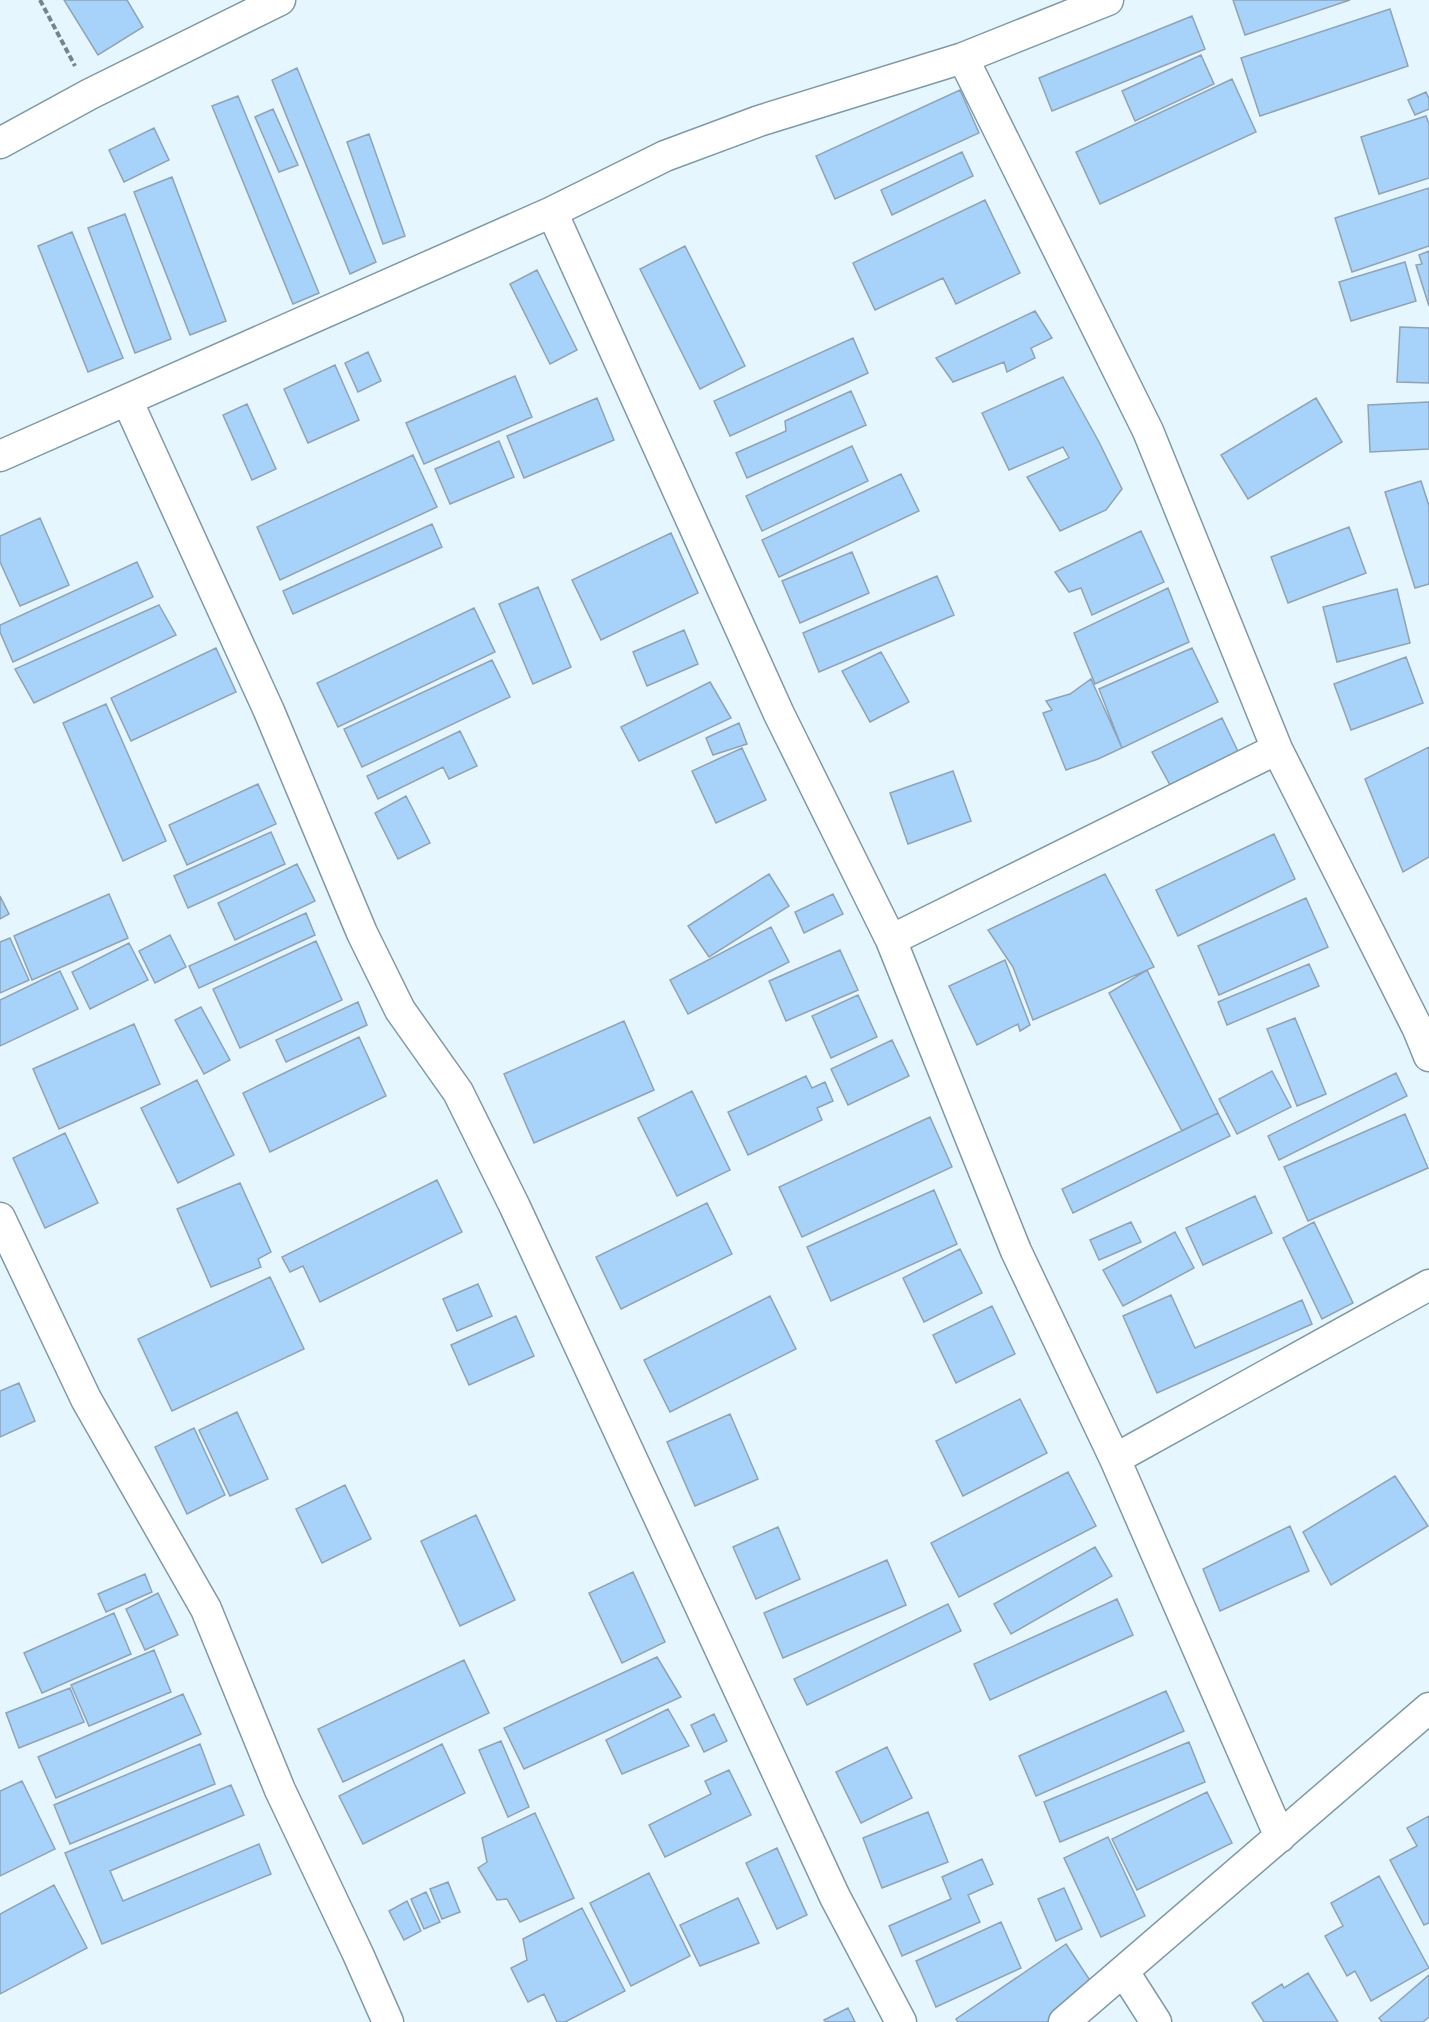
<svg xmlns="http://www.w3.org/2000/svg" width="1429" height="2022" font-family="'PT Sans Narrow',sans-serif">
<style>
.building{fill:#a7d2f9;stroke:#8fa3b5;stroke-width:1.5}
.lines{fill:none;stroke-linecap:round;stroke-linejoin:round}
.minor-casing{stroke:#7f9aa5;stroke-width:33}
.path{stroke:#77858b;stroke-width:4;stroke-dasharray:6 3;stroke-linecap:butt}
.minor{stroke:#fff;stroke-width:30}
</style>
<rect width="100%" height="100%" fill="#e5f6fe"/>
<!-- building -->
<path class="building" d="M64 0H127L143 27 98 55Z
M1233 0H1350L1245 35Z
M1390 9 1408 66 1260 116 1241 58Z
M1192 16 1205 49 1052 111 1039 78Z
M1201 55 1214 84 1135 121 1122 91Z
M297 68 376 262 350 274 272 80Z
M1232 79 1256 132 1100 204 1076 152Z
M960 90 979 133 835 199 816 156Z
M1426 92 1429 99V109L1415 115 1408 100Z
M238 96 319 293 293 304 212 106Z
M273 109 298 165 279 172 255 117Z
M1426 116 1429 124V178L1379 194 1361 137Z
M154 128 169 160 124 182 109 150Z
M369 134 405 236 383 244 347 142Z
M962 152 973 176 892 215 881 190Z
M172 177 226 321 190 335 134 192Z
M1429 188V246L1352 272 1335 218Z
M985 200 1020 273 956 304 943 278 875 310 853 263Z
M125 214 171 339 135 353 88 228Z
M72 232 123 358 88 372 38 246Z
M685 246 745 366 700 389 640 269Z
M1429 251V306L1416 265 1422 264 1419 255Z
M1405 262 1416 301 1351 321 1339 282Z
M537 270 577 350 550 364 510 284Z
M1035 311 1052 338 1031 348 1035 358 1007 372 1004 362 953 382 936 358Z
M1400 327 1429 328V383L1397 382Z
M853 338 868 373 730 436 714 401Z
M368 352 381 381 358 392 345 363Z
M335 365 359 420 308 443 284 389Z
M515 376 532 417 424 464 406 423Z
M1063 377 1099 442 1122 489 1106 510 1060 531 1027 477 1069 458 1063 447 1009 470 982 413Z
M851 391 866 425 747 478 736 453 786 431 785 421Z
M597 398 614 440 524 478 507 436Z
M1316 398 1342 442 1248 499 1221 455Z
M1429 402V449L1370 452 1368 405Z
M247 404 276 469 252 480 223 415Z
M499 441 514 477 450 504 435 469Z
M852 446 868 481 762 531 746 496Z
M413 455 437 507 280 580 257 527Z
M901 474 919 511 779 577 762 540Z
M1421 481 1429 506V584L1415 588 1385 492Z
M40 518 69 585 20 606 0 562V536Z
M432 524 442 547 293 614 283 591Z
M1349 527 1366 573 1288 603 1271 557Z
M1141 531 1164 582 1092 615 1081 588 1069 592 1055 572Z
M671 533 698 593 601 640 572 580Z
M852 552 869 593 800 623 782 581Z
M137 562 153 597 13 662 0 632V625Z
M937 576 954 615 819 672 803 633Z
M538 587 571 667 533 684 499 604Z
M1168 588 1189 642 1095 684 1074 633Z
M1397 589 1410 643 1337 662 1323 607Z
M159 605 176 635 34 703 15 669Z
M474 608 495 652 338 727 317 683Z
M684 630 698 664 647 686 633 652Z
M216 648 236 692 131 741 111 698Z
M1192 648 1218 702 1122 748 1099 689Z
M881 652 909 702 870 722 842 671Z
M1406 657 1423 703 1351 730 1334 684Z
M492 660 510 697 362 767 344 729Z
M1091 679 1122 748 1098 759 1066 770 1043 713 1052 710 1046 701 1070 694Z
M710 682 731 718 639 761 621 727Z
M106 704 166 841 123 861 63 723Z
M1222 718 1242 760 1175 794 1152 752Z
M739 723 747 744 713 755 706 738Z
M460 731 477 766 449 779 443 767 378 799 367 776Z
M1429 747V857L1403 872 1365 779Z
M742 748 766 800 716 823 692 771Z
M953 771 971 821 908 844 890 793Z
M258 784 276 824 187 865 169 825Z
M406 796 430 843 398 859 375 813Z
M271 832 285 864 188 908 174 876Z
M1274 834 1295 879 1178 936 1156 890Z
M297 864 315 901 235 940 218 903Z
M769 874 789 906 709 957 688 926Z
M1105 874 1154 967 1033 1020 1013 967 988 930Z
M109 894 128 938 32 980 14 936Z
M833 894 843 914 804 933 795 912Z
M0 896 9 914 0 919Z
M1306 898 1328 947 1219 995 1198 946Z
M306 913 315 935 199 988 189 966Z
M771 927 789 962 688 1014 670 980Z
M170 935 186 967 155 983 139 951Z
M10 938 29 980 0 993V942Z
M316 941 342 1000 240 1048 213 989Z
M129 943 148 980 90 1009 72 972Z
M840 950 858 990 786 1021 769 981Z
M1005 960 1030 1025 1020 1031 1018 1024 977 1045 949 986Z
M1309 964 1319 986 1227 1025 1218 1002Z
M1147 970 1218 1113 1182 1131 1109 993Z
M60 971 78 1009 0 1046V1000Z
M858 995 877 1037 831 1058 812 1016Z
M358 1002 367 1025 286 1062 276 1040Z
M201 1007 230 1060 204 1074 175 1020Z
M1295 1018 1326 1094 1297 1106 1267 1029Z
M624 1021 654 1090 534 1143 504 1074Z
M134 1024 160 1084 59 1129 33 1069Z
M359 1037 386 1096 270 1152 243 1093Z
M892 1040 909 1076 848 1105 831 1069Z
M1272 1071 1291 1107 1237 1134 1219 1099Z
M1396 1073 1407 1096 1279 1160 1268 1136Z
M806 1076 812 1088 825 1082 833 1101 817 1108 822 1120 748 1155 728 1112Z
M197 1080 234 1155 178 1183 141 1108Z
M692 1091 730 1170 677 1196 638 1118Z
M1218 1113 1230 1136 1073 1213 1062 1189Z
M1405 1114 1428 1168 1308 1221 1284 1167Z
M930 1117 952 1167 802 1237 779 1187Z
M65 1133 98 1203 45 1228 13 1158Z
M437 1180 462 1232 320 1302 303 1266 290 1272 282 1257Z
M240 1183 271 1252 258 1259 261 1267 211 1287 177 1209Z
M934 1190 957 1244 831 1301 807 1247Z
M1255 1196 1272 1233 1203 1265 1186 1228Z
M707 1203 732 1254 621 1309 596 1257Z
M1131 1222 1141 1242 1099 1260 1090 1240Z
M1314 1222 1353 1303 1322 1319 1283 1238Z
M1175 1232 1194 1268 1123 1306 1103 1270Z
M960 1249 982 1293 924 1322 903 1278Z
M270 1277 304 1349 172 1411 138 1339Z
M478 1284 492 1316 457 1331 443 1299Z
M1171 1295 1195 1348 1302 1300 1312 1324 1157 1393 1123 1316Z
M770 1296 796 1349 670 1412 644 1360Z
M992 1306 1015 1354 956 1383 933 1335Z
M516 1316 534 1356 469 1385 451 1345Z
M19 1383 35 1421 0 1437V1391Z
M1020 1399 1047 1453 963 1496 936 1441Z
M237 1412 268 1479 230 1496 199 1430Z
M730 1414 758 1479 695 1506 667 1442Z
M194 1428 225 1495 187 1514 155 1447Z
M1068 1472 1096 1526 959 1597 931 1543Z
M1395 1476 1428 1526 1331 1585 1303 1532Z
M345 1485 371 1539 322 1563 296 1509Z
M476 1515 515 1600 460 1626 421 1541Z
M1290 1526 1309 1571 1220 1611 1203 1569Z
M778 1527 800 1579 756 1599 733 1547Z
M1095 1547 1112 1576 1011 1634 994 1604Z
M887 1560 906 1605 783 1658 764 1613Z
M633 1572 665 1642 622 1663 589 1593Z
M145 1574 152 1592 106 1612 98 1594Z
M158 1593 178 1635 145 1650 126 1609Z
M1117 1599 1133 1635 990 1700 974 1664Z
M948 1604 961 1631 807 1705 794 1679Z
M114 1613 131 1654 42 1693 24 1653Z
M154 1650 171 1692 89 1726 71 1685Z
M657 1657 681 1697 524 1769 504 1728Z
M464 1660 489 1713 343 1782 318 1729Z
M70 1688 84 1722 19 1748 6 1713Z
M1166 1691 1184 1731 1036 1796 1019 1756Z
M183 1694 201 1734 56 1798 38 1757Z
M668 1709 689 1746 622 1774 606 1740Z
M714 1714 727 1741 704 1752 691 1725Z
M501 1741 529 1807 508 1817 479 1750Z
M1189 1742 1205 1782 1060 1842 1044 1802Z
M200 1744 215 1784 70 1844 54 1805Z
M442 1744 465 1793 363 1844 339 1796Z
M887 1747 912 1798 861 1823 836 1772Z
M729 1770 751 1815 665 1857 649 1825 711 1794 705 1781Z
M22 1781 55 1849 0 1876V1791Z
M231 1785 244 1815 110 1871 123 1901 259 1844 271 1874 102 1944 65 1853Z
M1207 1792 1232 1843 1137 1890 1112 1839Z
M928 1812 948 1862 882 1888 863 1838Z
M535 1813 574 1898 520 1922 507 1899 497 1900 478 1868 487 1862 482 1838Z
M1429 1816V1923L1424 1925 1390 1860 1417 1846 1407 1828Z
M1108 1837 1145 1916 1101 1937 1064 1858Z
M777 1848 807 1915 777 1929 746 1863Z
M982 1859 993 1884 968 1895 980 1922 902 1956 889 1926 951 1899 942 1877Z
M649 1873 690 1956 631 1986 590 1903Z
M1379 1876 1429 1968 1371 2001 1355 1971 1347 1976 1325 1936 1343 1926 1331 1903Z
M448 1882 460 1912 442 1919 430 1889Z
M54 1885 87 1948 0 1994V1914Z
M1064 1888 1082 1929 1056 1941 1038 1899Z
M426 1892 440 1922 424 1929 411 1899Z
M738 1898 759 1943 700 1966 680 1925Z
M407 1901 421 1931 404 1940 389 1911Z
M582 1908 625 1991 565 2022H557L544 1994 528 2002 511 1968 527 1960 523 1939Z
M1001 1922 1021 1968 936 2007 916 1961Z
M1066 1944 1097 1991 1052 2022H958L956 2019Z
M1308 1973 1338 2022H1264L1252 2003 1282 1984 1284 1988Z
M1429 1975V2017L1423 2022H1382L1379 2018Z
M848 2008 855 2022H826L824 2020Z"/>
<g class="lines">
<!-- minor casing -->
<g class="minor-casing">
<path id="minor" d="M963 58 1148 431 1277 749 1418 1029 1429 1056
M0 143 90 94 280 0
M552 212 779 714 891 940 1016 1251 1115 1459 1280 1837
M127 400 269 711 362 933 400 1010 458 1092 515 1207 835 1897 901 2022
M0 456 552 212 665 156 759 121 963 58 1108 0
M891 940 1277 749
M0 1218 86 1399 206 1609 280 1790 358 1954 388 2022
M1115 1459 1429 1285
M1124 1972 1156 2022
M1064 2022 1429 1708"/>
</g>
<!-- path -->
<path class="path" d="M40 0 75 66"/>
<!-- minor -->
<use href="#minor" class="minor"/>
</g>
</svg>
